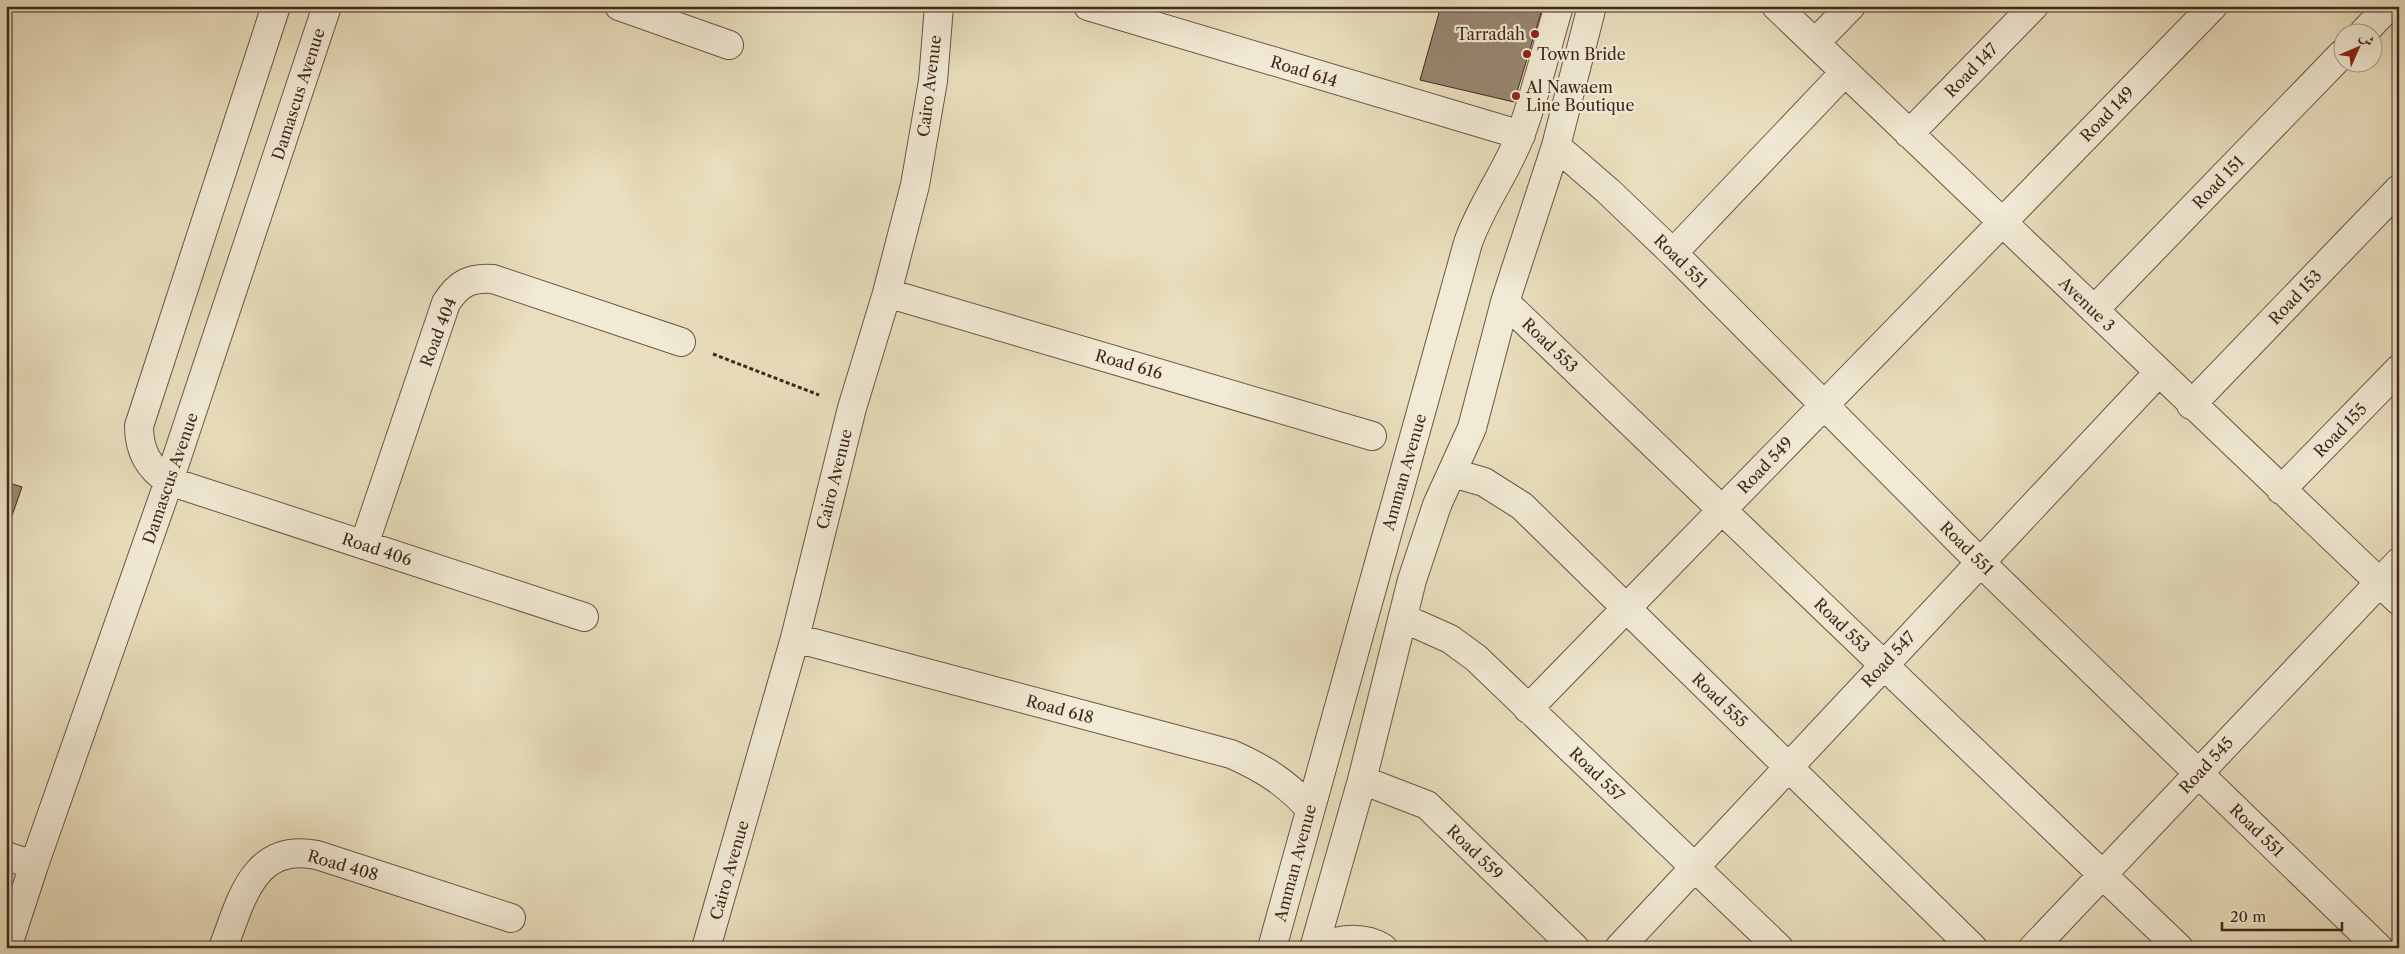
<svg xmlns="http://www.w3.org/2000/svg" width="2405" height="954" font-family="'Libre Caslon Text',Amiri,serif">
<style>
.building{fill:#988670;stroke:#41271d}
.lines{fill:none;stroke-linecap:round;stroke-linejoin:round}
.minor-casing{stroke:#6b5545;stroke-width:30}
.path{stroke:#41271d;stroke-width:3;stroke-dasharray:4 2.5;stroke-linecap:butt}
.minor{stroke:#f1ead4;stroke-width:28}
.poi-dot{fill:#8f2418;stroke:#f1ead4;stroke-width:2}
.labels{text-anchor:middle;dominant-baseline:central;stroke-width:4.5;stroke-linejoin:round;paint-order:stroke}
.poi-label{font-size:16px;fill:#41271d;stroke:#f1ead4;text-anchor:start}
.street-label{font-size:16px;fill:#41271d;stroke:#f1ead4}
</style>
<rect width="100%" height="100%" fill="#e9debd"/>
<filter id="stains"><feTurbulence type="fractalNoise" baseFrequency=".004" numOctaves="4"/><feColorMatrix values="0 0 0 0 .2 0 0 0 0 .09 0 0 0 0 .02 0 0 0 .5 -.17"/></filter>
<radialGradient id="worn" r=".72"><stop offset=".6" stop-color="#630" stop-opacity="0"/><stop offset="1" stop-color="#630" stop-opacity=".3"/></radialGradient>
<!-- building -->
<path class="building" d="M1441 6H1543L1514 102 1420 80Z
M6 482 22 487 6 533Z"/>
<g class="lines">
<!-- minor casing -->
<g class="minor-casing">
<path id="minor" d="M276 6 139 426C139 451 148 468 169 481L584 617
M619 6 729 45
M1088 6 1521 135
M1776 6 2399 601
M2364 32 2389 6
M1815 43 1851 6
M1909 134 2034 6
M1556 146 1608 191 1673 253 1979 561 2379 948
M1673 253 1845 72
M887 293 1372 436
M1505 302 2179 948
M2094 310 2342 54
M2191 405 2399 189
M1453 473 1484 482 1522 506 1973 948
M2281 490 2399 369
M364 545 446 303C458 284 470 277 493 279L681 342
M1403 618 1450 639 1476 658 1779 948
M795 638 1231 754C1263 768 1287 783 1310 809
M1528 709 2213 6
M1362 780 1427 805 1575 948
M6 856 34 865
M7 948 34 865 169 481 327 6
M223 948C241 901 253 842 317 855L511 918
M706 948 795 638 852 408 887 293 915 185 933 81 939 6
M1272 948 1468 243C1481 205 1506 173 1520 136 1536 94 1546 49 1559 6
M1314 948 1362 780 1412 580 1437 505 1472 428 1505 302 1556 146 1592 6
M1317 948C1339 939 1362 935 1383 948
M1619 948 2158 373
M2033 948 2399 562"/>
</g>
<!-- path -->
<path class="path" d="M713 354 819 395"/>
<!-- minor -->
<use href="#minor" class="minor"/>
</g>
<!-- markers -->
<g class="poi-dot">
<circle cx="1535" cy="34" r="5"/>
<circle cx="1527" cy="54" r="5"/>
<circle cx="1516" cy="96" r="5"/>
</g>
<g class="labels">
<!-- poi labels -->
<g class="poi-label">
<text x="1525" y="34" text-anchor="end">Tarradah</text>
<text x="1537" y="54">Town Bride</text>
<text x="1526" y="87">Al Nawaem<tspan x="1526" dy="18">Line Boutique</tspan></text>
</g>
<!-- street labels -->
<g class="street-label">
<text transform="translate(1971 70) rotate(-46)">Road 147</text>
<text transform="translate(1304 71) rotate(17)">Road 614</text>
<text transform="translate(929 86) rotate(-83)">Cairo Avenue</text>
<text transform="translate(298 94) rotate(-72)">Damascus Avenue</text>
<text transform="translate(2107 114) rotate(-46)">Road 149</text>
<text transform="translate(2218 182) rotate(-46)">Road 151</text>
<text transform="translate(1681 261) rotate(45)">Road 551</text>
<text transform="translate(2295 297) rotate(-46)">Road 153</text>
<text transform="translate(2087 304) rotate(44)">Avenue 3</text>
<text transform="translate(438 332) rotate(-69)">Road 404</text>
<text transform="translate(1550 345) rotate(44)">Road 553</text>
<text transform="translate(1129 364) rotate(16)">Road 616</text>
<text transform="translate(2340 430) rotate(-46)">Road 155</text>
<text transform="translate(1765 465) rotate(-46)">Road 549</text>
<text transform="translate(1404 472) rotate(-74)">Amman Avenue</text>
<text transform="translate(170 478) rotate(-71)">Damascus Avenue</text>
<text transform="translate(834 479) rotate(-76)">Cairo Avenue</text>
<text transform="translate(1967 548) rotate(45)">Road 551</text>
<text transform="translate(377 549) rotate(18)">Road 406</text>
<text transform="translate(1842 625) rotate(44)">Road 553</text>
<text transform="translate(1888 659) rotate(-47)">Road 547</text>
<text transform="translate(1720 700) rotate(44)">Road 555</text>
<text transform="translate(1060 709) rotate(15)">Road 618</text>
<text transform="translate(2206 765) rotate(-47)">Road 545</text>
<text transform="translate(1597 774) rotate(44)">Road 557</text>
<text transform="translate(2257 830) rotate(44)">Road 551</text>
<text transform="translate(1475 852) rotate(44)">Road 559</text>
<text transform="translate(1295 863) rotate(-75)">Amman Avenue</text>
<text transform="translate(343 865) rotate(16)">Road 408</text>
<text transform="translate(729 870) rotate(-74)">Cairo Avenue</text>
</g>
</g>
<!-- margin -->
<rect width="2405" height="954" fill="none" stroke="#e9debd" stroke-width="25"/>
<rect x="8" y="8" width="2390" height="939" fill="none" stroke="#41271d" stroke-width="2.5"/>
<rect x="12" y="12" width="2380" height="929" fill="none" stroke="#41271d"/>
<!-- north arrow -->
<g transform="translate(2358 48) rotate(45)"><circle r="24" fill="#f1ead4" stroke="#ab9c8b"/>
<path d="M0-4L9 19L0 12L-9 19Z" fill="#8f2418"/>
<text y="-8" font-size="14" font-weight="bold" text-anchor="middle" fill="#41271d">ش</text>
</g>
<!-- scale -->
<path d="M2222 922v8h120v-8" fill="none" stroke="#41271d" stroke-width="2.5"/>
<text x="2230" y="922" font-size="15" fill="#41271d" stroke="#f1ead4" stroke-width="4" paint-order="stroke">20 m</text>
<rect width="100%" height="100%" filter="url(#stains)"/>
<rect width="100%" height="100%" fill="url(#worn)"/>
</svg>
